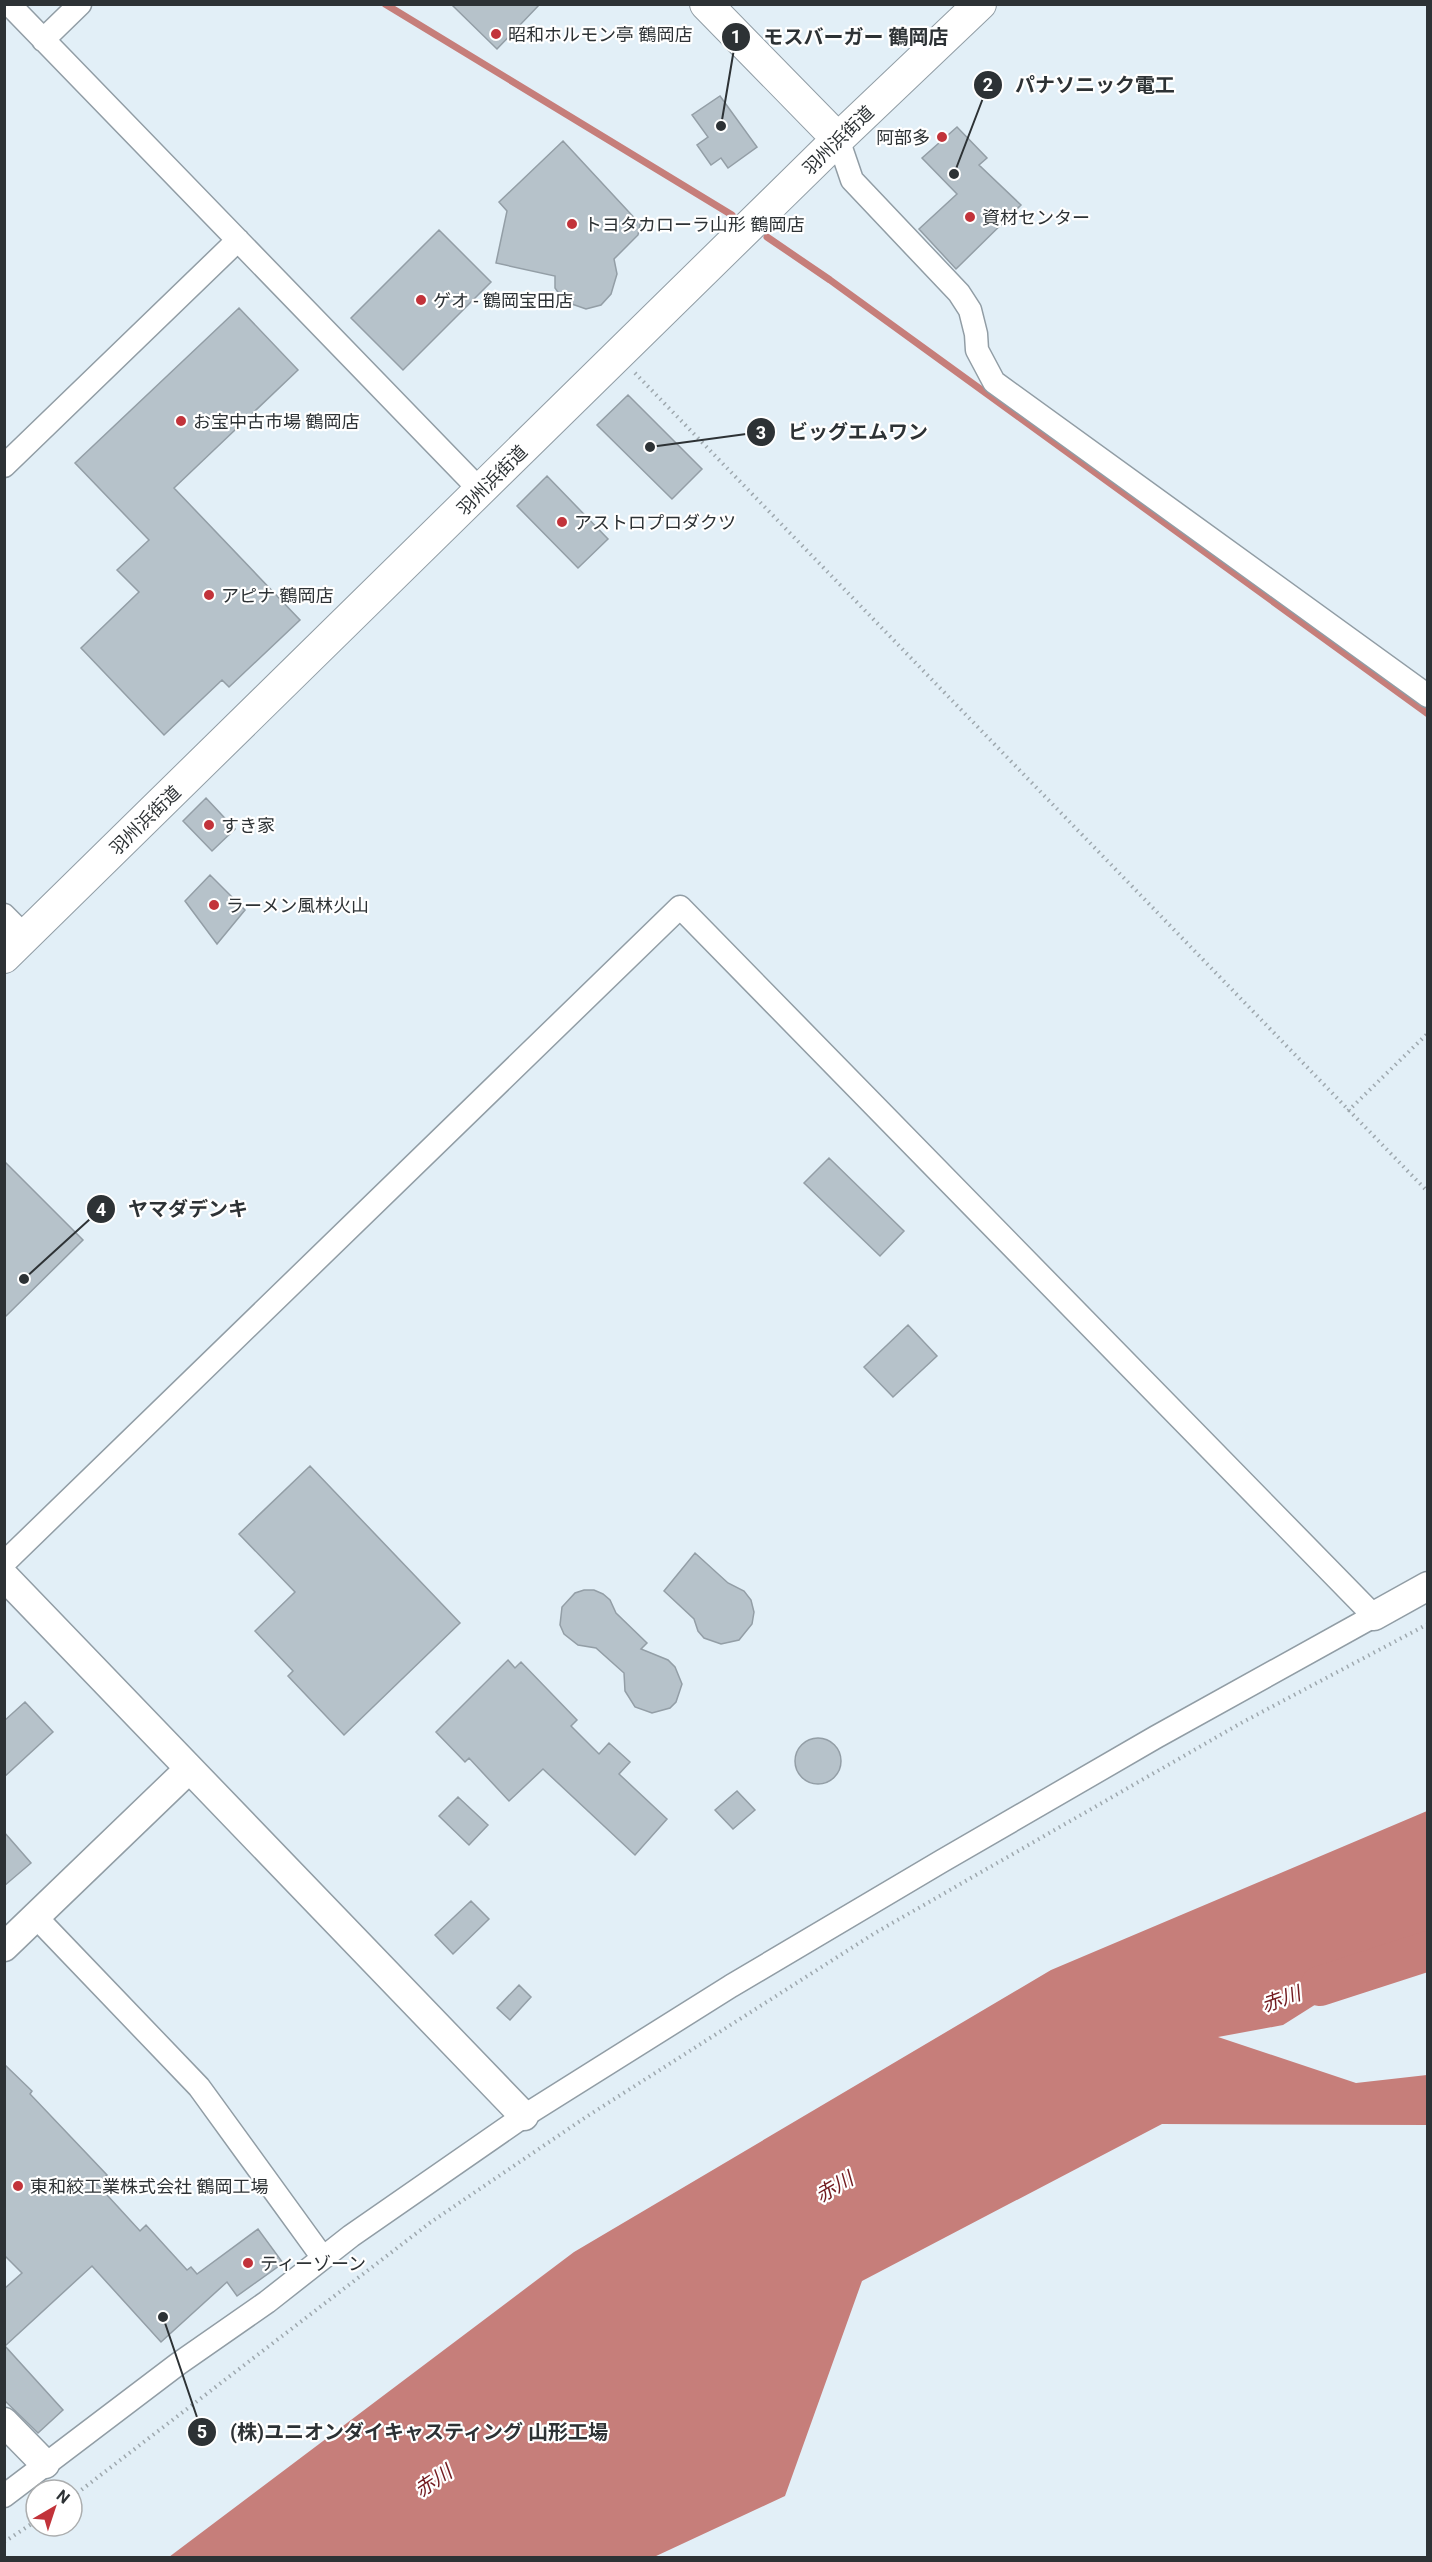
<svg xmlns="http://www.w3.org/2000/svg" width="1432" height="2562" font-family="Roboto,'Noto Sans JP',sans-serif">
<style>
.water{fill:#c67e7a}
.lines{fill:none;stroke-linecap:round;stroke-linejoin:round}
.stream{stroke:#c67e7a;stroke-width:7}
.river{stroke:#c67e7a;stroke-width:40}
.building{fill:#b6c2ca;stroke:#939ea6;stroke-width:1.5}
.minor-casing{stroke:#919da5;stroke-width:25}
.tertiary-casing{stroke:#919da5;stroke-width:31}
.secondary-casing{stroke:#919da5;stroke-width:34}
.path{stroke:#9ea8ae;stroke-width:4;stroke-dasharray:1.5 4.5;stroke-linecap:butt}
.minor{stroke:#fff;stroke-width:22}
.tertiary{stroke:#fff;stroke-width:28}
.secondary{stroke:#fff;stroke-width:32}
.poi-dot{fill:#c2333a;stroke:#fff;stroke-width:2}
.labels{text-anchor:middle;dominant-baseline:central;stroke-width:4.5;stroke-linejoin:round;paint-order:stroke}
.poi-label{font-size:18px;fill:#2d3235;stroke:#fff;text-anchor:start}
.street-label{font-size:18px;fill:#2d3235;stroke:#fff}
.water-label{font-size:20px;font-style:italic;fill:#721a1f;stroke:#fff}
.leader{fill:none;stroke:#2d3235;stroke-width:2}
.callout-dot{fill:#2d3235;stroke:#fff;stroke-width:2}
.mark-label{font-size:18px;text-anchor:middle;font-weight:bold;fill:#fff}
.callout-label{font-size:20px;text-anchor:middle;font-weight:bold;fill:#2d3235;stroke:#fff;stroke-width:4.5;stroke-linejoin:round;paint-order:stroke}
</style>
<rect width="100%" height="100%" fill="#e2eff7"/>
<!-- water -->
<path class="water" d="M1427 1811V1934L1283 2025 1218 2037 1356 2083 1427 2075V2125L1162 2124 862 2281 785 2496 654 2557H169L574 2252 1051 1970Z"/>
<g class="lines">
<!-- stream -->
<path class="stream" d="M385 4 732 215
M767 237 830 280 1428 714"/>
<!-- river -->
<path class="river" d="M1320 1986 1428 1951"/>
</g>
<!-- building -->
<path class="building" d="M451 4H540L497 49Z
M720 96 757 147 728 168 721 158 711 165 697 145 708 137 692 115Z
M957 127 987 158 979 165 1021 205 956 269 919 229 957 194 922 158Z
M563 141 640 224 638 235 614 259 617 274 611 294 601 305 586 309 569 303 560 295 555 288V276L496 263 507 211 499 202Z
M439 230 491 282 403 370 351 318Z
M239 308 298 370 174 488 300 620 229 687 222 680 164 735 81 648 139 592 117 570 149 540 75 463Z
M628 395 702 469 672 499 597 425Z
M547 476 608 539 578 568 517 506Z
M206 798 235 829 212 851 183 821Z
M210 875 245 910 217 944 185 901Z
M829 1158 904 1231 880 1256 804 1183Z
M4 1161 83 1240 4 1318Z
M908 1325 937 1356 893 1397 864 1367Z
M310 1466 460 1623 344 1735 288 1676 293 1671 255 1631 295 1592 239 1534Z
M695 1553 728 1583 744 1591 751 1600 754 1612 752 1624 739 1640 721 1644 704 1638 698 1631 694 1619 664 1591Z
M584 1590H594L603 1594 610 1600 616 1613 647 1643 641 1649 668 1660 675 1667 682 1684 676 1702 670 1708 652 1713 635 1707 625 1691 624 1673 596 1648 578 1645 564 1634 560 1625 562 1607 575 1593Z
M508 1660 515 1668 521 1662 577 1720 571 1726 599 1754 609 1743 630 1762 619 1774 667 1819 635 1855 543 1769 509 1801 469 1758 465 1762 436 1732Z
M25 1702 53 1732 4 1777V1721Z
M795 1761a23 23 0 1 1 46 0a23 23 0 1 1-46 0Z
M737 1791 755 1810 733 1829 715 1810Z
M458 1797 488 1825 469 1845 439 1816Z
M4 1832 31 1863 4 1886Z
M471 1901 489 1919 453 1954 435 1935Z
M519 1985 531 1997 510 2020 497 2008Z
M4 2064 32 2091 30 2094 107 2175 97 2184 140 2231 146 2225 187 2270 191 2267 197 2274 258 2229 283 2263 237 2296 227 2282 161 2342 92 2266 5 2346 63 2410 38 2433 4 2400V2289L22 2273 4 2255Z"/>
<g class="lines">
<!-- minor casing -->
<g class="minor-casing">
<path id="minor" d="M9 4 481 491
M43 40 80 4
M838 139 852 180 959 293 970 310 976 334 977 350 994 382 1428 696
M4 466 238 240
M4 915 26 937
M4 1563 680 907 1374 1616 1156 1737 942 1861 731 1986 524 2116 351 2236 267 2302 178 2364 4 2496
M36 1917 199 2087 323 2258"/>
</g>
<!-- tertiary casing -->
<g class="tertiary-casing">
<path id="tertiary" d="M4 1576 524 2116
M1374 1616 1428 1586
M4 1947 189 1769
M4 2422 45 2464"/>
</g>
<!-- secondary casing -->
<g class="secondary-casing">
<path id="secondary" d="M706 4 838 139
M4 957 838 139 980 4"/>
</g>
<!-- path -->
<path class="path" d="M635 373 1428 1192
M1348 1111 1428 1033
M72 2497 431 2222 586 2117 875 1933 1243 1722 1428 1624
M4 2542 36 2521"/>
<!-- minor -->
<use href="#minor" class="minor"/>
<!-- tertiary -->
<use href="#tertiary" class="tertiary"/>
<!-- secondary -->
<use href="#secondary" class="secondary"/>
</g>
<!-- markers -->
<g class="poi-dot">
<circle cx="496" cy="34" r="6"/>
<circle cx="942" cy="137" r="6"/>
<circle cx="970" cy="217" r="6"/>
<circle cx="572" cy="224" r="6"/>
<circle cx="421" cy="300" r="6"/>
<circle cx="181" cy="421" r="6"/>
<circle cx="562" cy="522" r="6"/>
<circle cx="209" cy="595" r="6"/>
<circle cx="209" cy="825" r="6"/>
<circle cx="214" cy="905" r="6"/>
<circle cx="18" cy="2186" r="6"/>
<circle cx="248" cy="2263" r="6"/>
</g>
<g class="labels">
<!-- poi labels -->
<g class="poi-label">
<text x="508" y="34">昭和ホルモン亭 鶴岡店</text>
<text x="930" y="137" text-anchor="end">阿部多</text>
<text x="982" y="217">資材センター</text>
<text x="584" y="224">トヨタカローラ山形 鶴岡店</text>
<text x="433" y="300">ゲオ - 鶴岡宝田店</text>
<text x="193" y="421">お宝中古市場 鶴岡店</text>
<text x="574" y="522">アストロプロダクツ</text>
<text x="221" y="595">アピナ 鶴岡店</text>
<text x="221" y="825">すき家</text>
<text x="226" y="905">ラーメン風林火山</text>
<text x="30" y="2186">東和絞工業株式会社 鶴岡工場</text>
<text x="260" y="2263">ティーゾーン</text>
</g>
<!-- street labels -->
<g class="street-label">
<text transform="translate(838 140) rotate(-44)">羽州浜街道</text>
<text transform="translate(492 480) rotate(-45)">羽州浜街道</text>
<text transform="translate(145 820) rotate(-44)">羽州浜街道</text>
</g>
<!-- water labels -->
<g class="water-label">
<text transform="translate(1281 1999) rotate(-19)">赤川</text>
<text transform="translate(834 2187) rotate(-30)">赤川</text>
<text transform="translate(433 2481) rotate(-34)">赤川</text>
</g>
</g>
<!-- callouts -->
<path class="leader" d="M721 126L736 37M954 174L988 85M650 447L761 432M24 1279L101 1209M163 2317L202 2432"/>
<g class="callout-dot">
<circle cx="721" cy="126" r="6"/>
<circle cx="954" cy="174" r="6"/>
<circle cx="650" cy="447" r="6"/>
<circle cx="24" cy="1279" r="6"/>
<circle cx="163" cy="2317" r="6"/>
<circle cx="736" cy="37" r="15"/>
<circle cx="988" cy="85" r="15"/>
<circle cx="761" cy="432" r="15"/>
<circle cx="101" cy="1209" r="15"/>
<circle cx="202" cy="2432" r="15"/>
</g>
<g class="mark-label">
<text x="736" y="43">1</text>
<text x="988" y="91">2</text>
<text x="761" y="439">3</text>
<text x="101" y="1216">4</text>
<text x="202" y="2438">5</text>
</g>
<g class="callout-label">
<text x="856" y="44">モスバーガー 鶴岡店</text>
<text x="1095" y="92">パナソニック電工</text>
<text x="858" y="439">ビッグエムワン</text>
<text x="188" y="1216">ヤマダデンキ</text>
<text x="419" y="2439">(株)ユニオンダイキャスティング 山形工場</text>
</g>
<!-- border -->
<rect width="1432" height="2562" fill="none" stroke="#2d3235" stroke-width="12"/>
<!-- north arrow -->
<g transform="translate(54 2508) rotate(39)"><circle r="28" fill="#ffffff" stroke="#abadae" stroke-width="1.5"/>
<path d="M0-4.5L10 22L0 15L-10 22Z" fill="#c2333a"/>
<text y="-9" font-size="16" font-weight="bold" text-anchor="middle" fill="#2d3235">N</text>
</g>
</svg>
